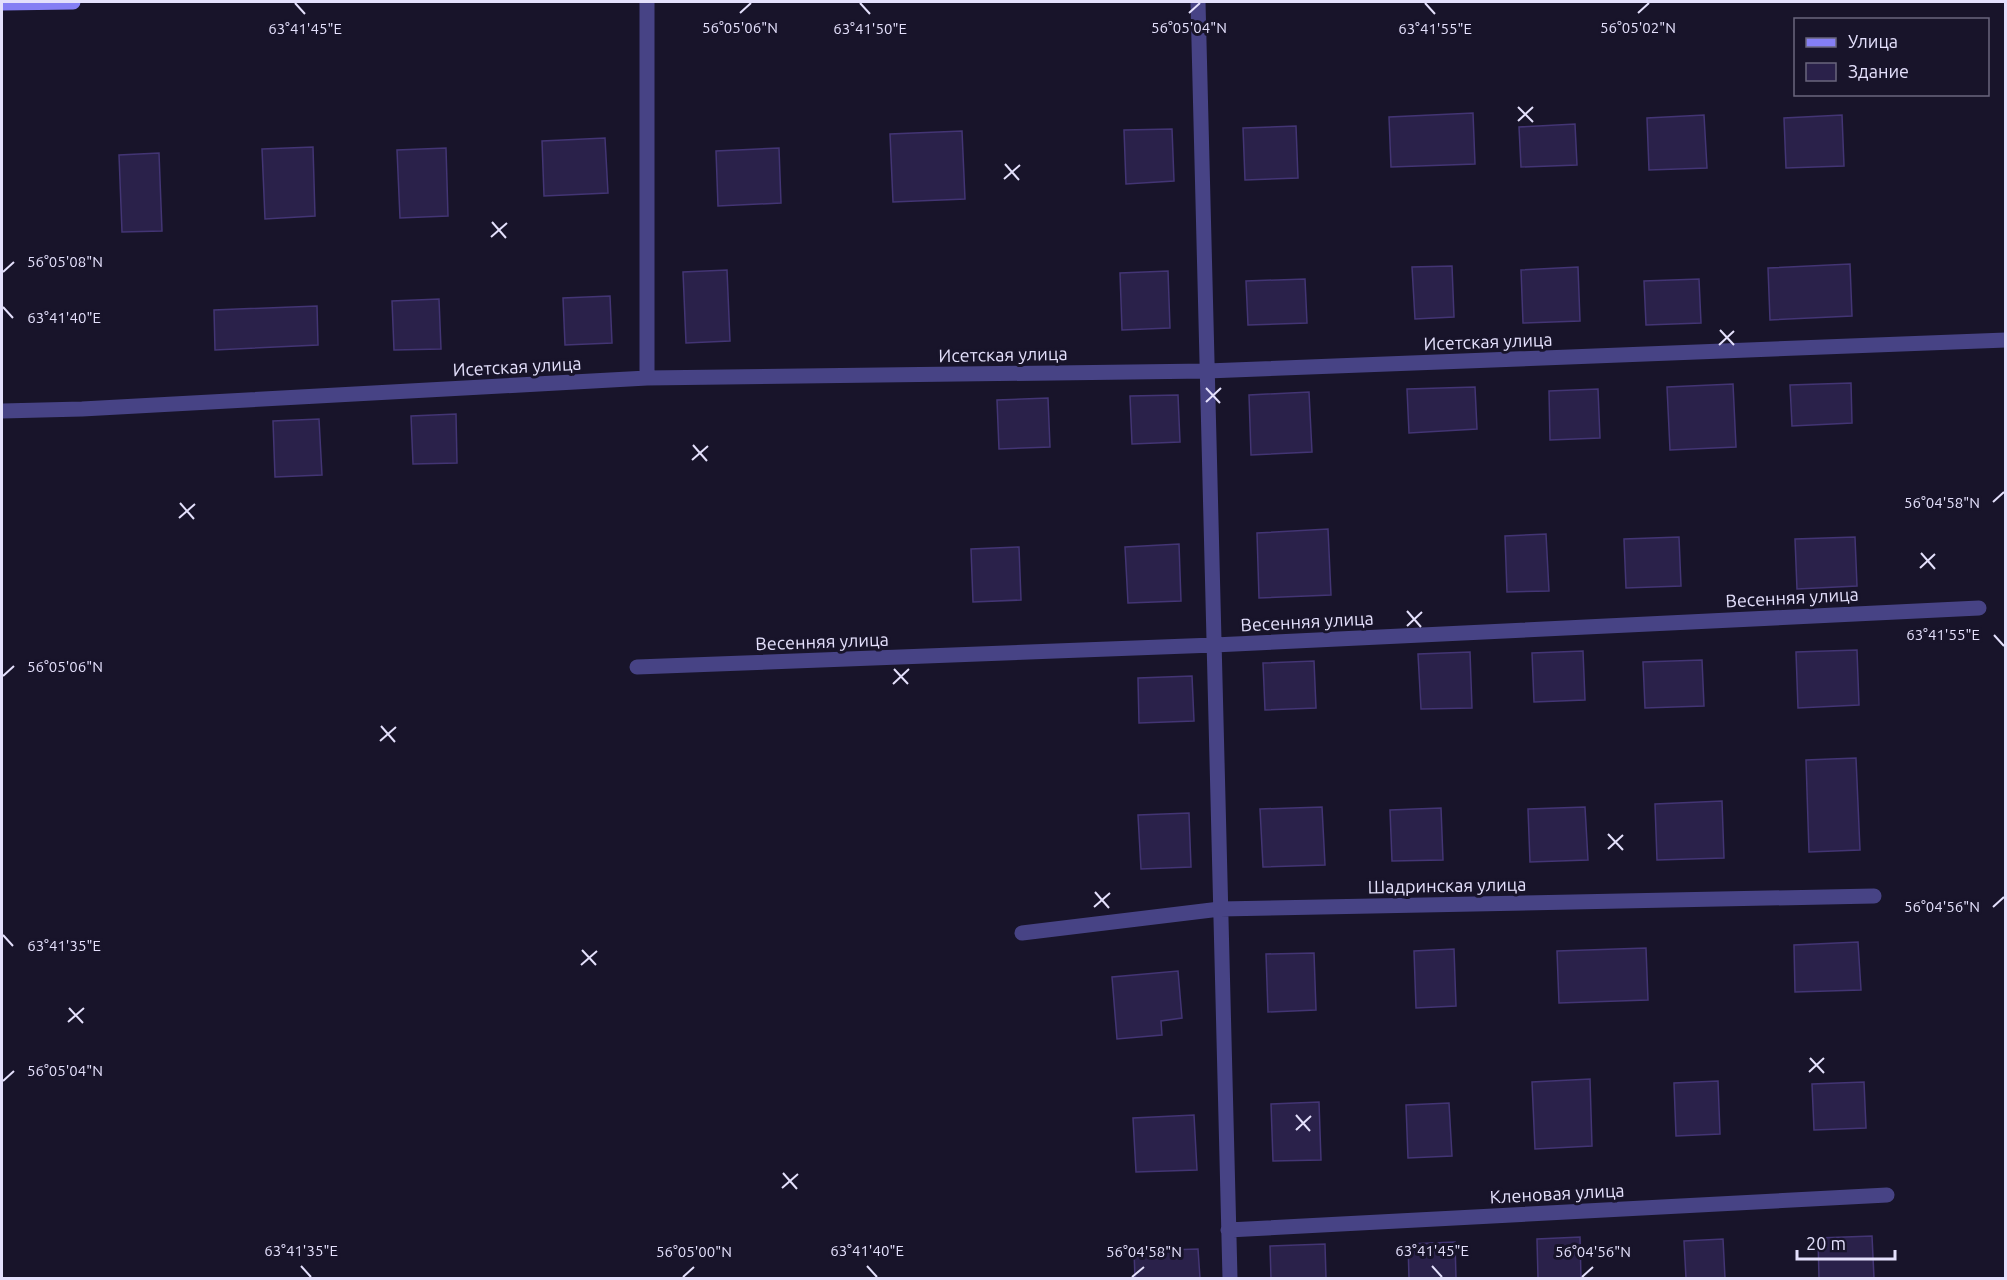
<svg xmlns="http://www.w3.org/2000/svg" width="2007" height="1280" font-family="Ubuntu,sans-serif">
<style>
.building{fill:#2a214a;stroke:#433574;stroke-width:1.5}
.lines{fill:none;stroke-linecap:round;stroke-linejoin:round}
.street{stroke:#474385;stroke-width:15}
.secondary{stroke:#857ff4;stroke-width:15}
.ticks{fill:none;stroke:#e4e0fc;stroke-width:2}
.labels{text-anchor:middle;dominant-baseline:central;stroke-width:6;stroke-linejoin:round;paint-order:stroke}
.street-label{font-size:18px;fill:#e4e0fc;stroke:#18142a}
.ticks-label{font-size:15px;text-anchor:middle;fill:#e4e0fc;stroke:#18142a;stroke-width:6;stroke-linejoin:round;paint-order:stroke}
</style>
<rect width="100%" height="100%" fill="#18142a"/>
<!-- building -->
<path class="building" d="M1473 113 1475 164 1391 167 1389 117Z
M1704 115 1707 168 1649 170 1647 118Z
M1842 115 1844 166 1786 168 1784 118Z
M1575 124 1577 165 1521 167 1519 127Z
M1296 126 1298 178 1245 180 1243 128Z
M1172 129 1174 181 1126 184 1124 130Z
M962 131 965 199 893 202 890 134Z
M605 138 608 193 544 196 542 141Z
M313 147 315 216 265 219 262 149Z
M446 148 448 216 400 218 397 150Z
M779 148 781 203 718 206 716 151Z
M159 153 162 231 122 232 119 155Z
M1850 264 1852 316 1770 320 1768 268Z
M1452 266 1454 317 1415 319 1412 267Z
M1578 267 1580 321 1523 323 1521 270Z
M727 270 730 341 686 343 683 272Z
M1168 271 1170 328 1122 330 1120 273Z
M1305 279 1307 323 1248 325 1246 281Z
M1699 279 1701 323 1646 325 1644 281Z
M610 296 612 343 565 345 563 298Z
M439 299 441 349 394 350 392 301Z
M317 306 318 345 215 350 214 310Z
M1851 383 1852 423 1792 426 1790 385Z
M1733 384 1736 447 1670 450 1667 387Z
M1475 387 1477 429 1409 433 1407 389Z
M1598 389 1600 438 1550 440 1549 391Z
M1309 392 1312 452 1251 455 1249 395Z
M1178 395 1180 442 1132 444 1130 396Z
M1048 398 1050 447 999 449 997 400Z
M456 414 457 463 413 464 411 416Z
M319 419 322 475 275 477 273 421Z
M1328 529 1331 595 1259 598 1257 533Z
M1546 534 1549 591 1507 592 1505 536Z
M1679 537 1681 586 1626 588 1624 539Z
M1855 537 1857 586 1797 589 1795 539Z
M1179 544 1181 601 1128 603 1125 547Z
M1019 547 1021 600 973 602 971 549Z
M1857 650 1859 705 1798 708 1796 652Z
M1583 651 1585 700 1534 702 1532 653Z
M1470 652 1472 708 1421 709 1418 654Z
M1702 660 1704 706 1645 708 1643 662Z
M1314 661 1316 708 1265 710 1263 663Z
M1192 676 1194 721 1139 723 1138 678Z
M1856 758 1860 850 1809 852 1806 760Z
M1722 801 1724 858 1657 860 1655 804Z
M1322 807 1325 865 1263 867 1260 809Z
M1585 807 1588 860 1530 862 1528 809Z
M1441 808 1443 860 1392 861 1390 810Z
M1189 813 1191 867 1141 869 1138 815Z
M1858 942 1861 990 1795 992 1794 945Z
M1646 948 1648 1000 1559 1003 1557 951Z
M1454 949 1456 1006 1416 1008 1414 951Z
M1314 953 1316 1010 1268 1012 1266 954Z
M1178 971 1182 1018 1161 1021 1162 1035 1117 1039 1112 977Z
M1590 1079 1592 1146 1535 1149 1532 1082Z
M1718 1081 1720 1134 1676 1136 1674 1083Z
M1864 1082 1866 1128 1814 1130 1812 1084Z
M1319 1102 1321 1160 1273 1161 1271 1104Z
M1449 1103 1452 1156 1408 1158 1406 1105Z
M1194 1115 1197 1170 1136 1172 1133 1118Z
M1872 1236 1874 1278H1819L1818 1238Z
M1580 1237 1581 1278H1538L1537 1239Z
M1723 1239 1725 1278H1686L1684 1241Z
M1455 1242 1456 1278H1409L1408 1244Z
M1325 1244 1326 1278H1271L1270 1246Z
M1198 1249 1200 1278H1135L1134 1251Z"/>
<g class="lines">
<!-- street -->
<path class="street" d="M1198 2 1230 1278
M647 378V2
M2 411 82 409 647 378 1207 371 2006 340
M637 667 1214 645 1979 608
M1022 933 1220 909 1874 896
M1228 1230 1887 1195"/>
<!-- secondary -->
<path class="secondary" d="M2 3 73 2"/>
</g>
<!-- ticks -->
<path class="ticks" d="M295 3 305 14M860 3 870 14M1425 3 1435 14M740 13 751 3M1189 13 1200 3M1638 13 1649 3M1518 107 1533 122M1518 121 1533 107M1005 164 1019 180M1004 179 1020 165M492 222 506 238M491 237 507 223M3 272 14 262M3 307 13 318M1720 330 1734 345M1719 345 1734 331M1206 388 1220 403M1206 402 1221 388M693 445 707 461M692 460 708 446M1993 502 2004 492M180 503 194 519M179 518 195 504M1921 553 1935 569M1920 568 1935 554M1407 611 1421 627M1407 626 1422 612M1994 635 2004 646M894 669 908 684M3 676 14 666M893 684 909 669M381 726 395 742M380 741 396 727M1608 834 1623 850M1608 849 1623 835M1095 892 1109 908M1094 907 1110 893M1993 907 2004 897M3 935 13 946M582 950 596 965M581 965 597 951M69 1008 83 1023M68 1022 84 1008M1810 1058 1824 1073M1809 1072 1824 1058M3 1081 14 1071M1296 1115 1310 1131M1296 1130 1311 1116M783 1173 797 1189M782 1188 798 1174M301 1266 311 1277M867 1266 877 1277M1432 1266 1442 1277M683 1277 694 1267M1132 1277 1144 1267M1582 1277 1593 1267"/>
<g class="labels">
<!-- street labels -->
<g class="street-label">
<text transform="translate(1488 341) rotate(-2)">Исетская улица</text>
<text transform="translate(1003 354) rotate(-1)">Исетская улица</text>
<text transform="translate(517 366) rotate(-3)">Исетская улица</text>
<text transform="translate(1792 597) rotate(-3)">Весенняя улица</text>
<text transform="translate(1307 621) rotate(-3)">Весенняя улица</text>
<text transform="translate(822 641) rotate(-2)">Весенняя улица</text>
<text transform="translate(1447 885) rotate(-1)">Шадринская улица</text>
<text transform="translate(1557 1193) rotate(-3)">Кленовая улица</text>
</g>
</g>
<g class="ticks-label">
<text x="740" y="33">56°05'06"N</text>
<text x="1638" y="33">56°05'02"N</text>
<text x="1189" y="33">56°05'04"N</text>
<text x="870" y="34">63°41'50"E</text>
<text x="1435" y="34">63°41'55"E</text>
<text x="305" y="34">63°41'45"E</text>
<text x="65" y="267">56°05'08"N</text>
<text x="64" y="323">63°41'40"E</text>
<text x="1942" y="508">56°04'58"N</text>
<text x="1943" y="640">63°41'55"E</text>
<text x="65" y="672">56°05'06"N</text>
<text x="1942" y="912">56°04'56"N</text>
<text x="64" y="951">63°41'35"E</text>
<text x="65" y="1076">56°05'04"N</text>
<text x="301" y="1256">63°41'35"E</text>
<text x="867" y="1256">63°41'40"E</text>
<text x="1432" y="1256">63°41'45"E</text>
<text x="694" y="1257">56°05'00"N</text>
<text x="1144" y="1257">56°04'58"N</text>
<text x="1593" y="1257">56°04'56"N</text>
</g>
<!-- border -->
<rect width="2007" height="1280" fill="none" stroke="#e4e0fc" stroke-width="6"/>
<!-- legend -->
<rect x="1794" y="18" width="195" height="78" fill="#18142a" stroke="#6a667e" stroke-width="1.5"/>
<rect x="1806" y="38" width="30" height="9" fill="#857ff4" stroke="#6a667e" stroke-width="1.5"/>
<text x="1848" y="48" font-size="18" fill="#e4e0fc">Улица</text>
<rect x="1806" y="63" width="30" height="18" fill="#2a214a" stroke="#6a667e" stroke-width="1.5"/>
<text x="1848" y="78" font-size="18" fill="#e4e0fc">Здание</text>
<!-- scale -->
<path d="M1797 1250v9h98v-9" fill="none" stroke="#e4e0fc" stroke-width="3"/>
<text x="1806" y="1250" font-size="18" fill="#e4e0fc" stroke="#18142a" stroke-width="4.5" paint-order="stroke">20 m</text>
</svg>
